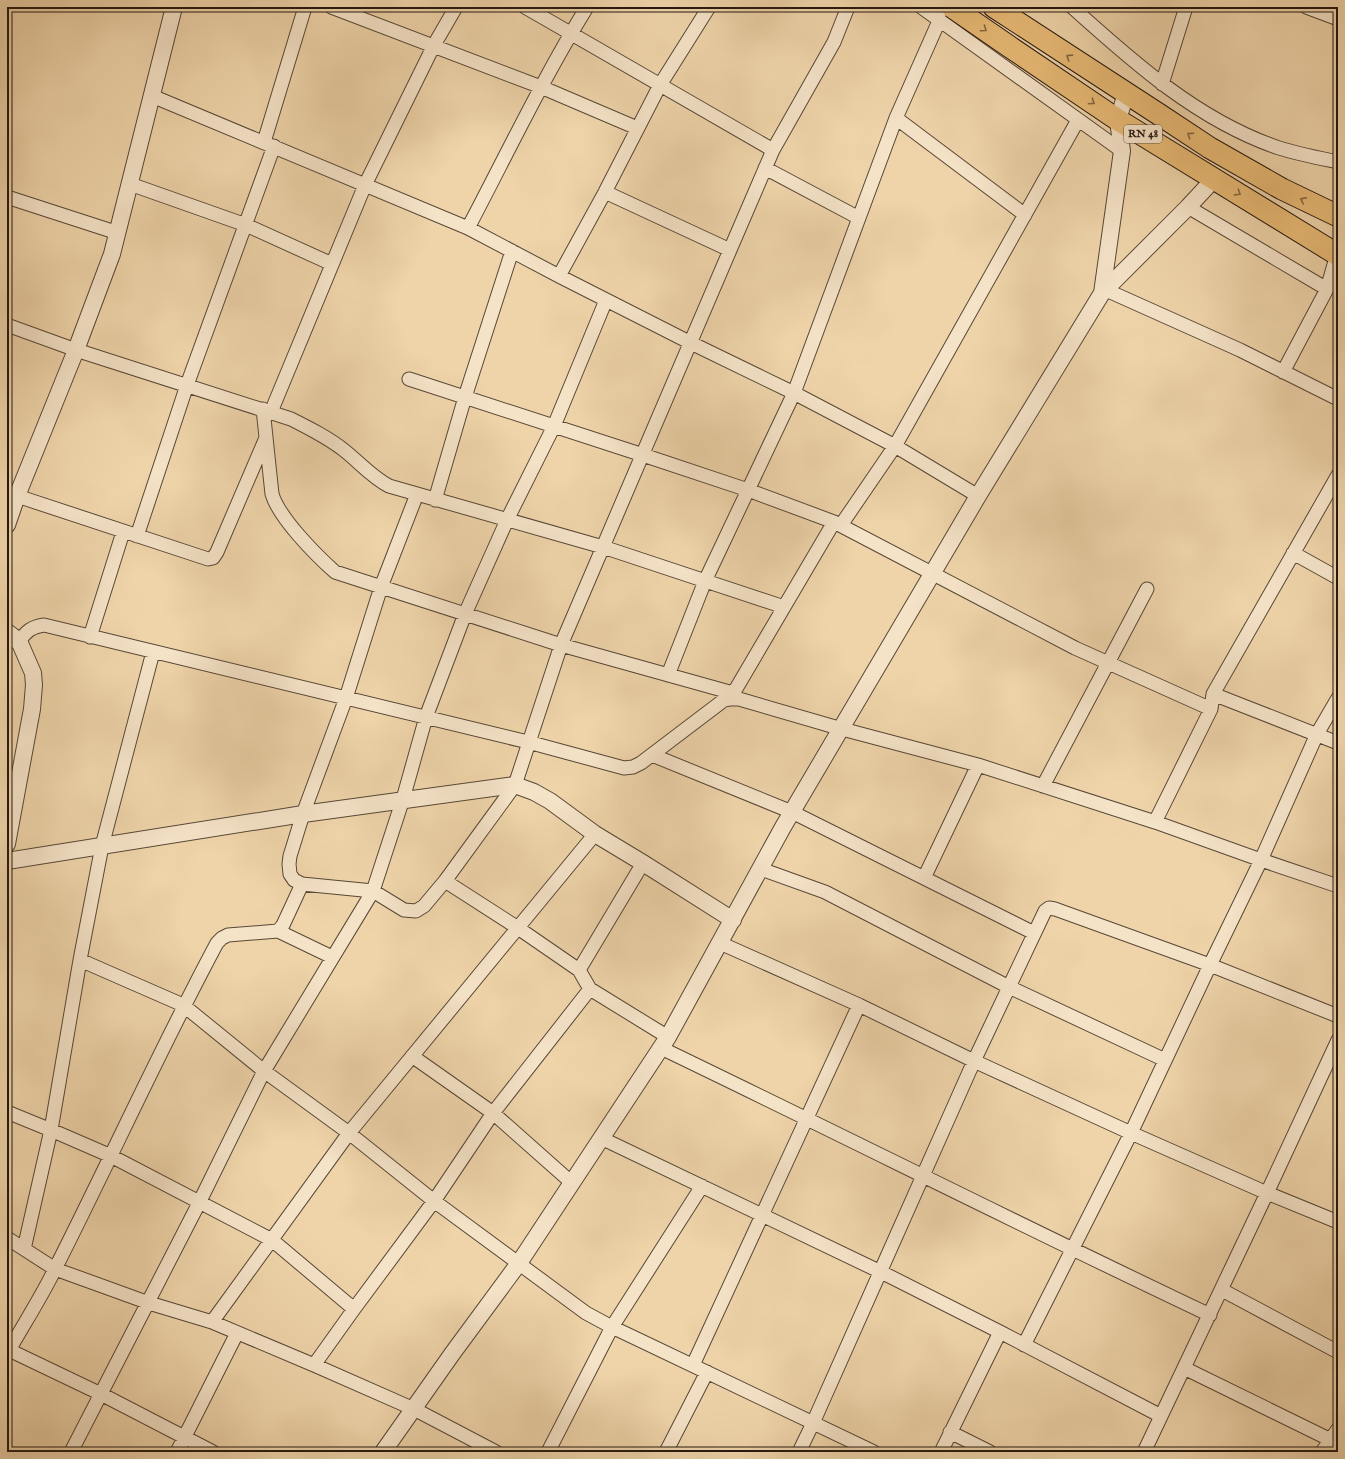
<svg xmlns="http://www.w3.org/2000/svg" width="1345" height="1459" font-family="'IM FELL English',serif">
<style>
.lines{fill:none;stroke-linecap:round;stroke-linejoin:round}
.minor-casing{stroke:#574736;stroke-width:15}
.tertiary-casing{stroke:#574736;stroke-width:18}
.trunk-casing{stroke:#241810;stroke-width:23}
.minor{stroke:#f5e3c8;stroke-width:13}
.tertiary{stroke:#f5e3c8;stroke-width:16}
.trunk{stroke:#e8ba75;stroke-width:21}
.oneway{stroke:#866942}
.labels{text-anchor:middle;dominant-baseline:central;stroke-width:4;stroke-linejoin:round;paint-order:stroke}
.shield{fill:#f5e3c8;stroke:#635547;stroke-width:1}
.shield-label{font-size:11px;font-weight:bold;fill:#241810}
</style>
<rect width="100%" height="100%" fill="#efd4aa"/>
<filter id="stains"><feTurbulence type="fractalNoise" baseFrequency=".005" numOctaves="4"/><feColorMatrix values="0 0 0 0 .2 0 0 0 0 .09 0 0 0 0 .02 0 0 0 .5 -.17"/></filter>
<radialGradient id="worn" r=".72"><stop offset=".6" stop-color="#630" stop-opacity="0"/><stop offset="1" stop-color="#630" stop-opacity=".3"/></radialGradient>
<g class="lines">
<!-- minor casing -->
<g class="minor-casing">
<path id="minor" d="M331 7 541 87 637 128
M525 7 773 150
M921 7 1122 151
M1072 7C1134 63 1199 121 1279 148 1298 154 1319 158 1338 162
M1306 7 1338 19
M1162 84 1186 7
M152 96 468 228 559 276 691 343 794 393 895 446 978 496
M896 118 1025 215
M264 142 305 7
M765 168 859 218
M130 184 246 225 332 264
M605 192 730 250
M7 197 118 233
M1188 207 1327 289 1283 372
M468 228C507 154 543 78 587 7
M559 276 605 192 660 85 709 7
M1327 289 1337 254
M1106 290 1240 350 1338 399
M7 325 76 350 291 419C309 428 329 438 345 451 360 463 372 477 389 486L603 547 784 607
M409 379 643 455 748 490 834 522 1075 648 1211 709
M263 409 272 494C279 518 316 555 335 572L561 645 733 693
M271 412 365 185 434 45 456 7
M1338 475 1213 694 1211 709 1155 822 1261 860 1338 886
M417 494 381 587 346 698 303 814 290 856 289 864 290 874 294 880 302 884 373 891 404 910 416 911 424 906 445 881 515 785 561 645 730 250 773 150 834 42 848 7
M7 495 17 496 208 559 213 558 217 552 265 440
M435 500 465 397 512 251
M841 525 895 446 1078 120
M137 536 187 385 274 146
M1293 553 1338 578
M90 637 123 532
M9 641H19C27 631 31 627 44 625L528 742 624 768 633 767 641 763 724 700 730 699H739L842 729 978 765 1155 822
M668 675 705 581 794 393 896 118 939 21V7
M1213 694 1338 743
M730 699 834 522
M652 755 792 812 1034 933
M1043 786 1147 589
M761 869 825 892 1009 987 1165 1060
M924 878 978 765
M445 881 518 928 579 970 590 989
M278 931 332 957
M720 943 859 1005 974 1061 1131 1133 1267 1193 1338 1222
M80 960 183 1005 264 1071 349 1133 434 1201 586 1313 612 1327 874 1452
M579 970 643 863
M661 1048C844 1136 1026 1228 1210 1315
M412 1056 493 1113 572 1183
M7 1112 51 1130 111 1156 272 1240 354 1309
M601 1138 881 1272 1000 1332 1161 1416
M7 1238 55 1269 149 1303 212 1322 314 1365 414 1409 496 1452
M24 1249 51 1130 80 960 102 846 153 652
M1222 1290 1338 1352
M212 1322 349 1133 595 834
M1024 1345 1131 1133 1210 965 1261 860 1317 734 1338 698
M9 1350 101 1394 213 1452
M7 1354C22 1327 39 1301 53 1273 109 1163 159 1051 217 943L222 938 228 935 278 931 283 925 302 884
M314 1365 354 1309 434 1201 493 1113 590 989 668 1037
M693 1365 859 1005
M1184 1368 1331 1440 1338 1447
M950 1432 990 1452
M71 1452 199 1203 264 1071 373 891 403 799 426 717 465 614 507 520 554 426 606 300
M177 1452 237 1333
M548 1452 612 1327 702 1186
M666 1452 707 1372
M799 1452 813 1423 974 1061 1045 911 1049 908 1055 909 1210 965 1338 1016
M941 1452 1000 1332
M1144 1452 1267 1193 1338 1040
M1322 1452 1338 1429"/>
</g>
<!-- tertiary casing -->
<g class="tertiary-casing">
<path id="tertiary" d="M1102 293 1122 151 1118 120 1126 93
M7 525 17 496 76 350 112 254 174 7
M7 632 19 641 33 673 34 685 32 709 7 844
M7 861 303 814 515 785 534 792 550 801 595 834 643 863 733 920
M383 1452 452 1354 519 1263 668 1037 783 827 978 496 1102 293 1188 207 1215 178"/>
</g>
<!-- trunk casing -->
<g class="trunk-casing">
<path id="trunk" d="M952 7 1010 47 1118 120 1338 255
M994 7 1160 115 1210 148 1282 189 1338 216"/>
</g>
<!-- minor -->
<use href="#minor" class="minor"/>
<!-- tertiary -->
<use href="#tertiary" class="tertiary"/>
<!-- trunk -->
<use href="#trunk" class="trunk"/>
</g>
<!-- one-way arrows -->
<defs><path id="oneway-chevron" d="M-2-3.5L2.5 0L-2 3.5" fill="none" stroke-width="1.6" stroke-linecap="round" stroke-linejoin="round"/></defs>
<g class="oneway">
<use href="#oneway-chevron" transform="translate(984 29) rotate(35)"/>
<use href="#oneway-chevron" transform="translate(1069 57) rotate(-147)"/>
<use href="#oneway-chevron" transform="translate(1092 102) rotate(34)"/>
<use href="#oneway-chevron" transform="translate(1190 135) rotate(-146)"/>
<use href="#oneway-chevron" transform="translate(1238 193) rotate(32)"/>
<use href="#oneway-chevron" transform="translate(1303 200) rotate(-154)"/>
</g>
<g class="labels">
<!-- shield labels -->
<rect class="shield" x="1124" y="125" width="38" height="18" rx="3"/>
<g class="shield-label">
<text x="1143" y="134">RN 48</text>
</g>
</g>
<!-- margin -->
<rect width="1345" height="1459" fill="none" stroke="#efd4aa" stroke-width="24"/>
<rect x="8" y="8" width="1329" height="1443" fill="none" stroke="#241810" stroke-width="2"/>
<rect x="12" y="12" width="1321" height="1435" fill="none" stroke="#241810"/>
<rect width="100%" height="100%" filter="url(#stains)"/>
<rect width="100%" height="100%" fill="url(#worn)"/>
</svg>
